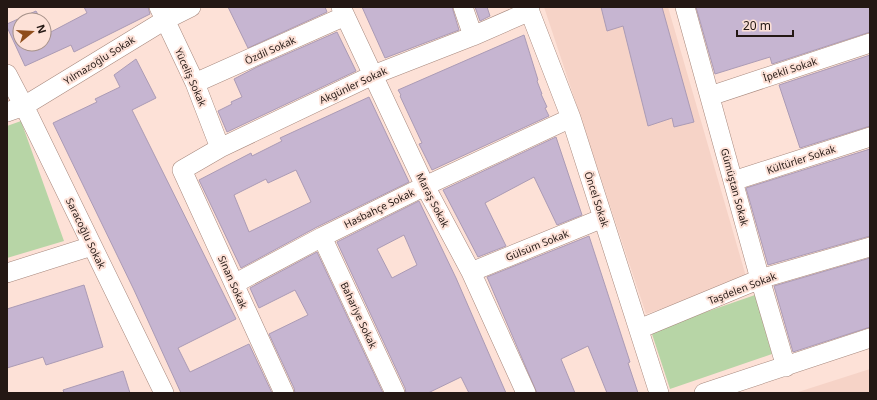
<svg xmlns="http://www.w3.org/2000/svg" width="877" height="400" font-family="'Noto Sans',sans-serif">
<style>
.built{fill:#f6d3c7}
.green{fill:#b7d5a6}
.building{fill:#c6b5d1;stroke:#ab9bb5;fill-rule:evenodd}
.lines{fill:none;stroke-linecap:round;stroke-linejoin:round}
.minor-casing{stroke:#a7887d;stroke-width:20}
.minor{stroke:#fff;stroke-width:19}
.labels{text-anchor:middle;dominant-baseline:central;stroke-width:4;stroke-linejoin:round;paint-order:stroke}
.street-label{font-size:10px;fill:#241814;stroke:#fde1d7}
</style>
<rect width="100%" height="100%" fill="#fde1d7"/>
<!-- built -->
<path class="built" d="M544 7H668L747 280 646 314Z
M870 369V393H795Z"/>
<!-- green -->
<path class="green" d="M21 121 64 241 7 258V126Z
M755 295 772 354 670 389 651 331Z"/>
<!-- building -->
<path class="building" d="M84 7H148L150 14 74 52 71 45 25 66 7 27V24L36 11 41 20H20V44H44V27L47 34 87 13Z
M228 7H325L327 12 248 48Z
M362 7H452L459 30 385 58Z
M475 7H487L490 16 480 21Z
M601 7H662L694 122 674 127 672 118 648 126 623 26 607 31Z
M696 7H870V32L772 64 770 57 715 74Z
M337 32 356 71 227 132 218 111 232 104 231 102 242 97 234 79 257 67Z
M524 35 538 80 537 81 542 94H541L547 107 545 108 549 116 432 170 419 144 422 143 400 96 401 95 398 90Z
M870 55V126L800 148 779 85Z
M136 59 156 98 132 110 236 319 178 348 190 372 249 344 272 393H181L134 290 53 123 97 102 95 99 120 87 114 75Z
M369 97 409 182 317 227 241 268 199 180 251 153 252 156 282 141 280 138ZM296 170 311 202 249 232 234 195 266 179 268 183Z
M556 137 582 215 557 225 534 177 485 203 506 246 478 257 443 190Z
M870 149V236L768 265 746 188Z
M419 201 456 278 506 393H469L461 377 428 393H406L405 388 337 242ZM404 235 417 265 392 278 377 249Z
M589 236 630 362 628 363 638 393H607L588 346 561 359 575 393H537L487 277Z
M317 252 383 393H295L294 388 269 334 308 315 295 290 259 308 250 288Z
M870 258V327L793 352 774 286Z
M84 285 103 347 46 365 43 357 7 368V309Z
M123 371 130 393H64L63 390Z"/>
<g class="lines">
<!-- minor casing -->
<g class="minor-casing">
<path id="minor" d="M159 7 195 83 220 148
M341 7 425 186 471 272 526 393
M463 7 473 36
M528 7 571 118 659 393
M685 7 760 279 786 367
M7 74 29 116 164 393
M195 83 345 16
M710 96 870 43
M7 112 24 106 165 20 191 7
M733 181 870 137
M322 237 395 393
M471 272 603 218
M7 273 92 246
M234 284 322 237 425 186 571 118
M639 329 760 279 870 247
M284 393 182 170 220 148 373 75 473 36 530 11
M704 393 870 338"/>
</g>
<!-- minor -->
<use href="#minor" class="minor"/>
</g>
<g class="labels">
<!-- street labels -->
<g class="street-label">
<text transform="translate(270 50) rotate(-24)">Özdil Sokak</text>
<text transform="translate(99 60) rotate(-32)">Yılmazoğlu Sokak</text>
<text transform="translate(790 69) rotate(-18)">İpekli Sokak</text>
<text transform="translate(191 77) rotate(66)">Yüceliş Sokak</text>
<text transform="translate(353 85) rotate(-25)">Akgünler Sokak</text>
<text transform="translate(801 159) rotate(-18)">Kültürler Sokak</text>
<text transform="translate(735 187) rotate(75)">Gümüştan Sokak</text>
<text transform="translate(597 199) rotate(72)">Öncel Sokak</text>
<text transform="translate(433 200) rotate(63)">Maraş Sokak</text>
<text transform="translate(379 208) rotate(-26)">Hasbahçe Sokak</text>
<text transform="translate(86 233) rotate(64)">Saracoğlu Sokak</text>
<text transform="translate(537 245) rotate(-22)">Gülsüm Sokak</text>
<text transform="translate(233 282) rotate(66)">Sinan Sokak</text>
<text transform="translate(742 288) rotate(-21)">Taşdelen Sokak</text>
<text transform="translate(359 315) rotate(65)">Bahariye Sokak</text>
</g>
</g>
<!-- border -->
<rect width="877" height="400" fill="none" stroke="#241814" stroke-width="16"/>
<!-- north arrow -->
<g transform="translate(32 32) rotate(72)"><circle r="19" fill="#fde1d7" stroke="#a69189"/>
<path d="M0-3L7 15L0 10L-7 15Z" fill="#8f4d1b"/>
<text y="-6" font-size="11" font-weight="bold" text-anchor="middle" fill="#241814">N</text>
</g>
<!-- scale -->
<path d="M737 30v6h56v-6" fill="none" stroke="#241814" stroke-width="2"/>
<text x="743" y="30" font-size="12" fill="#241814" stroke="#fde1d7" stroke-width="3" paint-order="stroke">20 m</text>
</svg>
